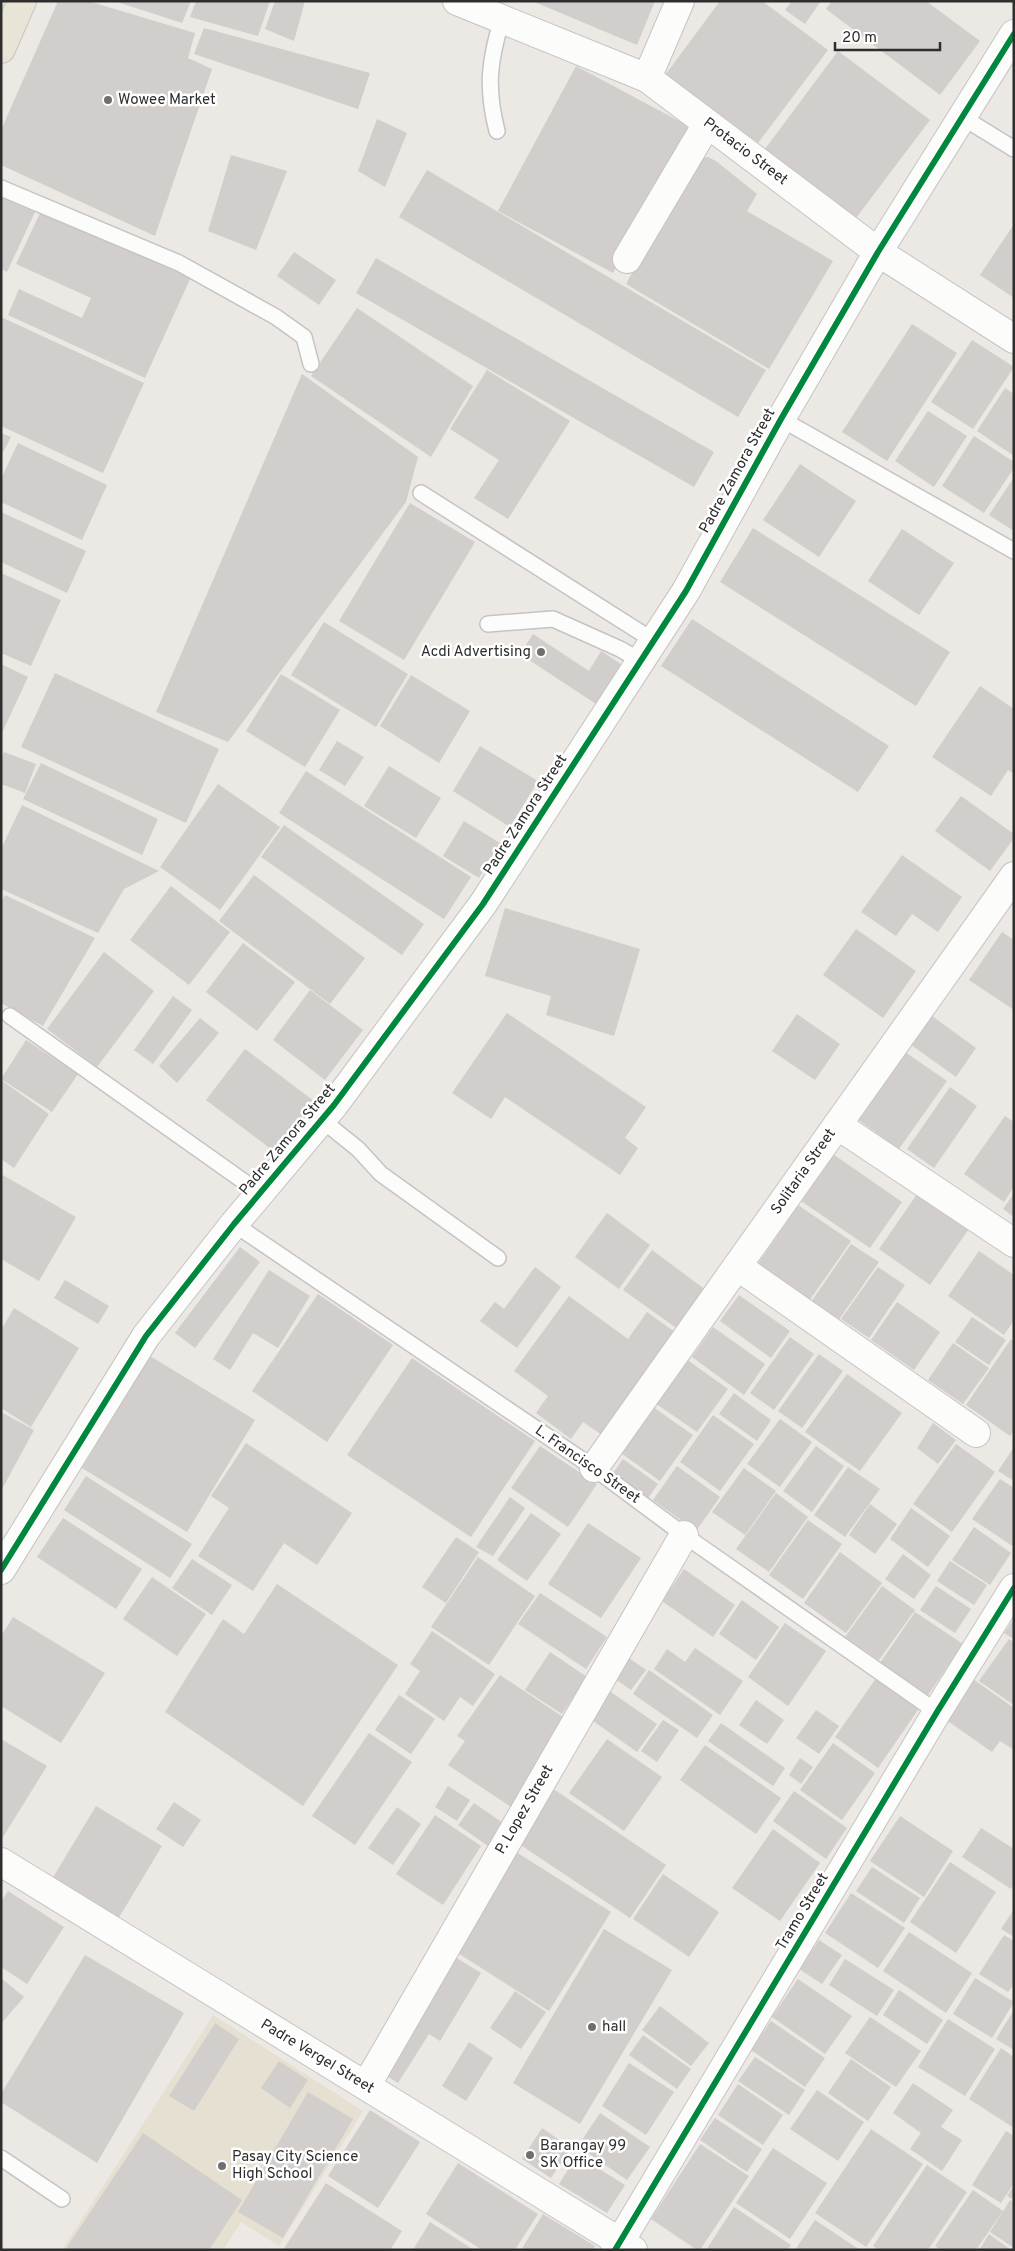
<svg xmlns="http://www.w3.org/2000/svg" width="1015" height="2251" font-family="Overpass,sans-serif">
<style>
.education{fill:#e6e0d3}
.building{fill:#d1cecb}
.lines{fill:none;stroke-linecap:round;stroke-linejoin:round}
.lane-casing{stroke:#c5c4c5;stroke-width:18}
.street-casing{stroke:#c5c4c5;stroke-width:30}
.secondary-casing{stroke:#c5c4c5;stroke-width:30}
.primary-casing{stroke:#c6c5c4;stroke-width:30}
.lane{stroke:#fcfcfb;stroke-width:15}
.street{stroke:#fcfcfb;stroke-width:28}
.secondary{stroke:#fcfcfb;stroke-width:28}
.primary{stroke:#e8e4d6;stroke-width:28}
.tram{stroke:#dfdfe1;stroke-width:1}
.cycleway-casing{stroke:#fff;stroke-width:9}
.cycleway{stroke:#00873e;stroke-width:6}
.poi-dot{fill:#706f6e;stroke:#fff;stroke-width:2}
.labels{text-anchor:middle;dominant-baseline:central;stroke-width:5;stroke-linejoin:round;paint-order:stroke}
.poi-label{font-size:15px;fill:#2e2e2e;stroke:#fff;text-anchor:start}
.street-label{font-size:15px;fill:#2e2e2e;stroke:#fff}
</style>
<rect width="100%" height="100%" fill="#ece8e4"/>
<!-- education -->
<path class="education" d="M213 2015 363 2111 279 2246 241 2222 223 2250H62Z"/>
<!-- building -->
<path class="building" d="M58 1H88L195 33 188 58 212 69 155 236 1 165V130Z
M114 1H191L182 23Z
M196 1H270L258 36 190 17Z
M275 1H305L294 41 265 29Z
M532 1H655L637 45Z
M720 1H762L828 50 758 143 666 74Z
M792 1H821L805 24 785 10Z
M832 1H926L980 41 940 95 826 9Z
M204 28 370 73 358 109 194 54Z
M838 51 930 120 856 218 765 149Z
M576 66 692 128 613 273 498 211Z
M377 119 407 133 385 187 358 171Z
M231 155 287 171 256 250 208 231Z
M708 157 716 161 757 194 747 211 833 261 769 369 626 284 695 158Z
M427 170 766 370 738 417 399 217Z
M1 197 35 212 7 272 1 269Z
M42 209 191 277 145 378 8 315 19 289 82 318 91 298 16 264Z
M1014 224V298L980 275Z
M294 252 336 280 319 305 277 276Z
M376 258 714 452 694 487 356 293Z
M357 308 473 386 431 457 311 376Z
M1 317 144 383 103 473 1 426Z
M912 324 957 353 887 461 842 432Z
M972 340 1014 367 973 429 931 402Z
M487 370 570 421 508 519 474 498 499 460 450 429Z
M302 374 418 457 406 502 228 742 156 712Z
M1005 388 1014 394V456L977 431Z
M928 411 967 436 934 487 895 461Z
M1 433 11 437 1 456Z
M974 436 1014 462V468L984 513 942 486Z
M18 443 107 485 82 540 1 502V479Z
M800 464 856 501 819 557 763 520Z
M1014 477V531L989 515Z
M410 503 475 542 404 660 339 621Z
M1 512 86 551 67 593 1 562Z
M753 528 950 652 916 706 720 582Z
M902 529 954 563 919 615 868 581Z
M1 573 61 600 31 666 1 653Z
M692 619 889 746 858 792 661 666Z
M324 622 408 674 376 727 291 675Z
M533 634 589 671 601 651 621 664 596 704 520 654Z
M1 664 28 677 1 735Z
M55 673 219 749 186 823 21 747Z
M281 674 340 710 305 767 246 731Z
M411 675 470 711 439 763 380 726Z
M980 686 1014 709V774L1008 770 991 796 932 757Z
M337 741 364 757 345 786 319 770Z
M480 746 538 781 510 827 453 791Z
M4 752 36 764 25 793 1 784V760Z
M41 763 158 819 142 855 23 799Z
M389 766 441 798 416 838 364 806Z
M306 771 471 877 444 919 279 813Z
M218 784 280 827 220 910 160 867Z
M961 796 1014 834V838L990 871 935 831Z
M22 805 159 871 124 889 98 933 1 889V849Z
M464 821 500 843 479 878 443 856Z
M284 825 424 924 402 955 261 857Z
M902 855 962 897 938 932 912 914 896 936 861 912Z
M254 875 365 958 330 1004 219 921Z
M171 886 230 932 189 985 130 940Z
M5 895 95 938 43 1026 1 1003V902Z
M505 908 640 949 614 1036 546 1015 551 996 485 976Z
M856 929 916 971 883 1018 823 975Z
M1002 932 1014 940V1010L969 980Z
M243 943 295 982 257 1031 206 992Z
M104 952 154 991 97 1067 47 1029Z
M310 990 363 1030 325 1080 273 1040Z
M173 996 192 1010 153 1064 134 1050Z
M507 1013 646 1107 625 1138 638 1148 620 1175 505 1097 491 1119 452 1093Z
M928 1013 976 1048 956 1077 907 1042Z
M797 1014 840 1044 815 1080 772 1051Z
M200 1018 219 1033 177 1083 159 1066Z
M26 1040 78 1074 52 1112 1 1079Z
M245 1049 314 1101 275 1152 206 1100Z
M905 1052 947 1081 899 1149 857 1119Z
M1 1080 49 1114 14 1168 1 1159Z
M950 1087 977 1106 934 1168 907 1149Z
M1005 1116 1014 1122V1187L1004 1202 964 1174Z
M830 1152 902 1202 870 1248 798 1199Z
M1 1174 76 1217 39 1281 1 1259Z
M922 1187 973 1223 930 1285 879 1249Z
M1014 1193V1217L1003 1209Z
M798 1205 851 1241 809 1301 757 1265Z
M607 1213 650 1245 619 1289 575 1257Z
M851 1244 879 1262 838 1321 811 1302Z
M240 1247 260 1262 195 1348 175 1333Z
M652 1250 710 1293 682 1332 623 1290Z
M979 1251 1014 1275V1320L1004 1335 948 1296Z
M535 1267 561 1287 517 1348 480 1321 495 1302 504 1309Z
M878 1267 905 1285 869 1338 841 1319Z
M269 1270 310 1296 278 1348 253 1333 230 1370 213 1359Z
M65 1280 109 1306 98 1324 54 1298Z
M318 1294 393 1345 327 1442 252 1391Z
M739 1295 790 1331 771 1358 720 1321Z
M569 1296 628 1339 647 1312 679 1335 605 1437 583 1422 571 1439 536 1413 548 1396 514 1371Z
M897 1302 940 1332 914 1370 871 1340Z
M14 1308 79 1348 31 1427 1 1408V1330Z
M972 1317 1006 1340 989 1365 955 1342Z
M713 1327 765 1364 744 1395 692 1357Z
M790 1337 814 1354 774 1410 750 1393Z
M1011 1339 1014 1341V1431L1010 1436 966 1405Z
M953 1343 989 1368 963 1404 928 1380Z
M819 1354 843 1371 802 1428 778 1411Z
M150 1356 255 1420 187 1532 82 1468Z
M412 1358 535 1441 471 1537 347 1455Z
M686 1359 728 1389 697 1432 655 1403Z
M847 1374 902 1413 860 1471 805 1432Z
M734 1393 771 1420 757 1441 719 1414Z
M650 1405 693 1435 660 1481 618 1451Z
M1 1412 34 1430 1 1491Z
M713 1415 754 1444 720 1491 680 1462Z
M780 1419 812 1442 780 1487 747 1464Z
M933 1423 956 1440 938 1464 917 1448Z
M246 1443 352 1513 317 1565 284 1543 253 1591 198 1556 229 1508 211 1496Z
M956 1444 995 1472 952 1532 913 1504Z
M540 1446 597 1484 568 1527 511 1488Z
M816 1446 844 1466 812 1512 783 1491Z
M1014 1447V1481L998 1471Z
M623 1459 658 1484 646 1501 611 1476Z
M677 1466 720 1497 696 1531 653 1500Z
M848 1467 880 1489 845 1537 814 1515Z
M744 1468 776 1491 745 1535 712 1512Z
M86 1476 192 1544 170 1578 64 1510Z
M1000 1479 1014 1488V1547L972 1519Z
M776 1493 808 1517 769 1572 736 1549Z
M510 1497 525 1508 493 1556 476 1547Z
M870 1504 897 1524 875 1554 849 1535Z
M911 1508 950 1536 928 1567 890 1539Z
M531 1513 561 1534 527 1581 497 1560Z
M63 1518 142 1569 116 1609 37 1557Z
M808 1520 842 1544 803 1599 769 1575Z
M588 1523 641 1558 601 1618 548 1584Z
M974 1527 1011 1553 990 1585 952 1560Z
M456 1537 479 1552 446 1603 422 1587Z
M840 1552 882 1583 846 1633 804 1603Z
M903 1554 931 1575 914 1599 885 1579Z
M478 1557 535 1596 489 1665 431 1627Z
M192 1559 232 1585 212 1615 172 1588Z
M950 1561 987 1585 974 1605 937 1581Z
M684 1569 735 1605 713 1637 662 1601Z
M152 1577 206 1614 177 1656 123 1619Z
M277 1584 398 1665 303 1806 165 1712 223 1619 244 1634Z
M882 1586 915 1610 879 1660 845 1637Z
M936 1586 971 1609 955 1633 920 1610Z
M540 1593 607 1637 586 1669 518 1624Z
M742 1600 779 1627 756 1660 719 1634Z
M915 1612 963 1644 928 1695 880 1663Z
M13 1617 105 1673 61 1743 1 1706V1636Z
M1014 1619V1639L1004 1633Z
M785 1623 826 1651 788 1706 748 1677Z
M432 1631 495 1674 473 1706 460 1697 444 1721 405 1694 420 1671 410 1664Z
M1009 1639 1014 1642V1705L979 1681Z
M695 1648 743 1681 720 1715 654 1669 667 1649 685 1662Z
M550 1652 587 1677 562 1714 525 1690Z
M622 1653 646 1670 631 1690 608 1674Z
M649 1670 713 1715 697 1738 633 1694Z
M500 1675 569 1721 511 1807 448 1765 465 1741 457 1736Z
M877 1677 920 1707 878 1768 835 1737Z
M970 1677 1014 1708V1750L1000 1741 992 1752 942 1717Z
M605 1688 657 1724 637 1752 586 1716Z
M399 1695 435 1719 411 1754 375 1730Z
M756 1700 784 1720 767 1744 739 1725Z
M816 1710 839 1726 819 1754 796 1738Z
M663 1720 679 1730 657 1762 641 1751Z
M721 1723 785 1768 773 1786 708 1741Z
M369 1733 412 1762 355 1845 312 1816Z
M1 1739 47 1766 3 1837 1 1835Z
M607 1739 662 1777 624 1831 569 1793Z
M833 1743 875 1773 842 1820 800 1790Z
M705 1745 781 1798 756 1834 680 1780Z
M800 1758 813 1767 801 1784 789 1775Z
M448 1786 470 1800 457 1821 435 1807Z
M549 1786 666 1865 630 1918 513 1840Z
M794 1791 847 1828 826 1859 773 1821Z
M174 1802 201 1820 183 1847 156 1829Z
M474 1803 503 1823 488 1846 458 1825Z
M96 1806 162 1846 118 1919 52 1879Z
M397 1807 421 1824 393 1865 368 1848Z
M435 1815 481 1846 443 1905 396 1874Z
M900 1816 953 1851 924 1897 870 1861Z
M981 1828 1014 1849V1884L1011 1889 962 1857Z
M773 1829 820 1863 780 1921 732 1888Z
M513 1850 611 1912 549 2011 450 1948Z
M950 1862 996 1892 956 1953 910 1922Z
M872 1867 920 1898 904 1923 856 1891Z
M663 1874 719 1912 689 1957 633 1919Z
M8 1891 64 1927 27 1984 1 1967V1902Z
M851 1893 905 1928 878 1968 825 1933Z
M1014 1909V1937L1001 1929Z
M604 1929 672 1970 580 2124 513 2083Z
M909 1932 972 1973 946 2013 883 1971Z
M1004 1935 1014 1941V1984L1008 1992 979 1974Z
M819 1940 842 1955 822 1984 799 1969Z
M85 1955 184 2013 97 2163 1 2102V2094Z
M455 1957 481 1973 440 2041 429 2034 398 2083 382 2073Z
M845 1959 894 1990 877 2016 829 1985Z
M1 1978 24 1997 1 2024Z
M975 1978 1014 2002 992 2038 953 2014Z
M798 1979 852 2016 825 2054 772 2017Z
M899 1990 943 2020 927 2044 883 2015Z
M515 1991 546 2012 521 2049 490 2028Z
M660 2006 709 2043 691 2066 642 2030Z
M1014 2010V2050L996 2039Z
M870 2017 921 2051 896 2087 845 2053Z
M948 2019 995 2049 965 2096 918 2067Z
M771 2021 825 2058 805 2087 751 2050Z
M215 2023 239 2039 194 2111 169 2096Z
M643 2035 691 2069 677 2089 629 2055Z
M469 2042 493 2058 466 2101 442 2086Z
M1001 2048 1014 2057V2128L969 2099Z
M755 2057 805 2090 789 2115 738 2081Z
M851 2059 891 2087 868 2121 828 2093Z
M279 2061 308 2080 290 2108 261 2088Z
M629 2063 674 2092 646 2135 602 2106Z
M913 2083 953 2110 941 2127 962 2140 942 2171 910 2149 921 2133 893 2113Z
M738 2084 783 2115 763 2145 718 2115Z
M817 2090 864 2122 838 2161 790 2129Z
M308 2092 353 2119 283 2238 238 2212Z
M370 2110 420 2142 378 2208 328 2176Z
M600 2113 650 2147 627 2180 578 2146Z
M715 2118 762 2149 747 2172 700 2140Z
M542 2128 571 2148 551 2178 522 2159Z
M871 2129 923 2164 866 2247 815 2213Z
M1006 2131 1014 2136V2183L1001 2203 972 2185Z
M143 2133 242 2200 209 2250H65Z
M700 2144 749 2176 700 2250H697L651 2219Z
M773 2148 827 2183 790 2239 736 2203Z
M577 2155 625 2185 607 2213 559 2184Z
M458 2163 538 2214 515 2250H482L426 2214Z
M927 2165 967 2192 928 2250H878L873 2246Z
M326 2183 402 2231 390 2250H283Z
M1014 2185V2200L1007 2196Z
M973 2190 1003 2211 976 2250H940L935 2246Z
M1010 2200 1014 2202V2248L990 2232Z
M734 2207 791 2245 788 2250H706Z
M543 2214 595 2246 593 2250H521Z
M815 2220 860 2250H795Z
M430 2222 474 2250H413Z
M989 2234 1011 2250H979Z"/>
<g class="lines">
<!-- lane casing -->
<g class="lane-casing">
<path id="lane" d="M962 117 1014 149
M497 131C486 88 489 61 502 19
M1 188 179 263 276 317 304 337 311 364
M781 419 1014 551
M421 493 654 641
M488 624 553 619 620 649 641 661
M10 1016 260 1193
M322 1120 358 1149 381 1174 498 1258
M234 1224 594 1468 684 1535 937 1712
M1 2158 62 2199"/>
</g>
<!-- street casing -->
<g class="street-casing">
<path id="street" d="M647 78 680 1
M627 259 707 124
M837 1125 1014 1243
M737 1266 976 1433
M594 1468 1014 876
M1 1862 633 2250
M366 2086 684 1535
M615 2250 937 1712 1014 1588"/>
</g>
<!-- secondary casing -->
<g class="secondary-casing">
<path id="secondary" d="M457 1 647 78 878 252 1014 339
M1 1570 146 1336 234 1224 334 1105 483 904 686 591 781 419 878 252 1014 34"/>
</g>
<!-- primary casing -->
<g class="primary-casing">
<path id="primary" d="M1 49 22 1"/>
</g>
<!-- lane -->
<use href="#lane" class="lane"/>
<!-- street -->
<use href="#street" class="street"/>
<!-- secondary -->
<use href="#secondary" class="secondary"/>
<!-- primary -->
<use href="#primary" class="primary"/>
<!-- tram -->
<path class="tram" d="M1 11 5 1"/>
<!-- cycleway casing -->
<g class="cycleway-casing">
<path id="cycleway" d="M1 1570 146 1336 234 1224 334 1105 483 904 686 591 781 419 878 252 1014 34
M615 2250 937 1712 1014 1588"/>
</g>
<!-- cycleway -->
<use href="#cycleway" class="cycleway"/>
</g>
<!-- markers -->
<g class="poi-dot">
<circle cx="108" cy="100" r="5"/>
<circle cx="541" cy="652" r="5"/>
<circle cx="592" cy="2027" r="5"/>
<circle cx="530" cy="2155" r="5"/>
<circle cx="222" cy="2166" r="5"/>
</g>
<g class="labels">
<!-- poi labels -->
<g class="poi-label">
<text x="118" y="100">Wowee Market</text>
<text x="531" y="652" text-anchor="end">Acdi Advertising</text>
<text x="602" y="2027">hall</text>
<text x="540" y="2146">Barangay 99<tspan x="540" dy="17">SK Office</tspan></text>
<text x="232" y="2157">Pasay City Science<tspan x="232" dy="17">High School</tspan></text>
</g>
<!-- street labels -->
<g class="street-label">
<text transform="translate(745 152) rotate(37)">Protacio Street</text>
<text transform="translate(738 471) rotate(-61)">Padre Zamora Street</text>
<text transform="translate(526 815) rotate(-57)">Padre Zamora Street</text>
<text transform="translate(288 1140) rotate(-50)">Padre Zamora Street</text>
<text transform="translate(804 1172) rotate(-55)">Solitaria Street</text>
<text transform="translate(587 1465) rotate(35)">L. Francisco Street</text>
<text transform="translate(525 1810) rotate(-60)">P. Lopez Street</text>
<text transform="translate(803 1912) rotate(-59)">Tramo Street</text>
<text transform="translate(317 2057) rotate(31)">Padre Vergel Street</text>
</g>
</g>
<!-- border -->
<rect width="1015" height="2251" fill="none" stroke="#2e2e2e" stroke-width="5"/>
<!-- scale -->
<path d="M835 42v8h105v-8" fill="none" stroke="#2e2e2e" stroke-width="2.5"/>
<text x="842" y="42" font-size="15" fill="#2e2e2e" stroke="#ffffff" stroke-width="4" paint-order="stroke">20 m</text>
</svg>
